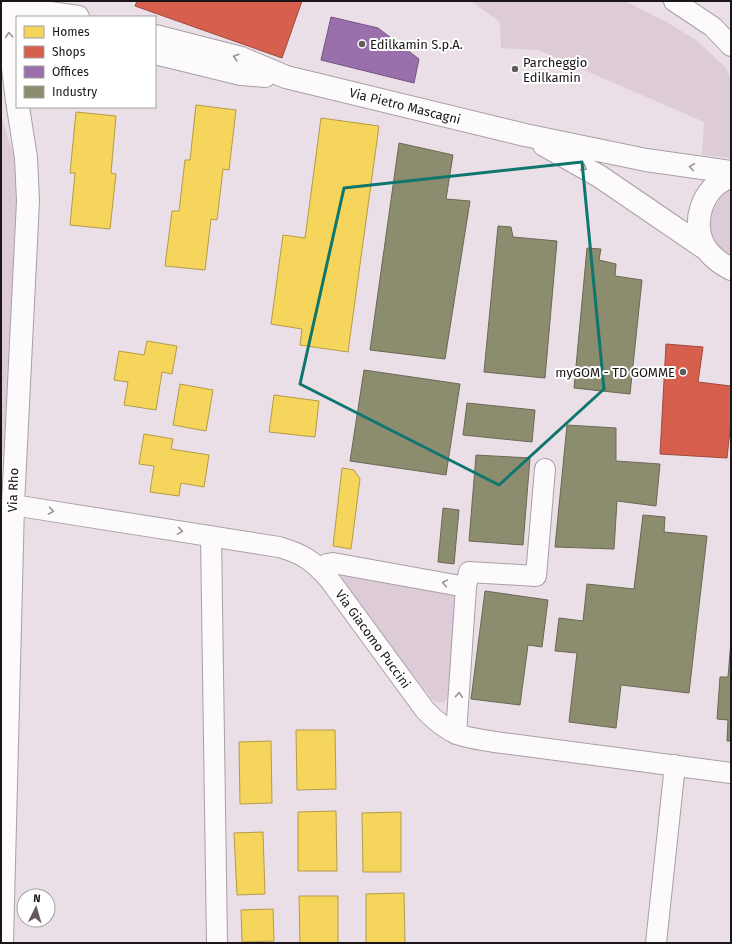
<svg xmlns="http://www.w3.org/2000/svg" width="732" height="944" font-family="'Fira Sans',sans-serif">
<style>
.green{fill:#ddcbd8}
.homes{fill:#f6d55c;stroke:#b49b48}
.shops{fill:#d6604d;stroke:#9e493d}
.offices{fill:#9970ab;stroke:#73547f}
.industry{fill:#8c8c6e;stroke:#6a6854}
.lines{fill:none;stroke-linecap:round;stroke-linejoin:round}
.minor-casing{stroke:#a89fa6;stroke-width:22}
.major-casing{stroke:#a89fa6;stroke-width:24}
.minor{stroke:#fcfafb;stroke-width:20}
.major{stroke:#fcfafb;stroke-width:22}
.oneway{stroke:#979295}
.marked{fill:none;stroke:#0f766e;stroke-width:3;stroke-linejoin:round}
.poi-dot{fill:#645b61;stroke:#fff;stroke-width:1.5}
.labels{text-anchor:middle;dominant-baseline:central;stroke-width:4;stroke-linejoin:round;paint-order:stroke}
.poi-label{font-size:13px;fill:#1b1419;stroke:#fff;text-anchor:start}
.street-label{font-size:13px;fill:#1b1419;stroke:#fff}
</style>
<rect width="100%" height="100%" fill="#ebdfe7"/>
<!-- green -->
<path class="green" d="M471 1H625L663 20 696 40 726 68 731 79V158L702 155 704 122 538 50 501 48 500 22Z
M1 119 4 124 18 170 3 457 1 456Z
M731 186V257C699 241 705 205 731 186Z
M344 572 456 595 448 694 447 700 442 703 436 702 432 699 341 582 342 576Z"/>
<!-- homes -->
<path class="homes" d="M196 105 236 110 229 170 223 169 217 220 211 219 205 270 165 266 172 211H179L185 160H190Z
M76 112 116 116 111 173 116 174 110 229 70 225 75 173H70Z
M321 118 379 126 348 352 300 345 302 329 271 324 283 235 305 238Z
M147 341 177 346 172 374 162 372 156 410 124 405 128 382 114 380 119 351 144 355Z
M180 384 213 390 206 431 173 425Z
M274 395 319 401 315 437 269 432Z
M144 434 173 439 171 449 209 455 204 487 181 483 179 496 150 492 154 466 139 464Z
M342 468 354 470 360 479 351 549 333 546Z
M296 730H335L336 789 297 790Z
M271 741 272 803 240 804 239 742Z
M336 811 337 871H298V812Z
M401 812V872H363L362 813Z
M263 832 265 894 237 895 234 833Z
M404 893 405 943H366V894Z
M299 896H338V943H300Z
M273 909 274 941 242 942 241 910Z"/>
<!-- shops -->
<path class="shops" d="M137 1H302L282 58 135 6Z
M666 344 703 347 698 382 731 386V421L727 458 660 454Z"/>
<!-- offices -->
<path class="offices" d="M331 17 378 28 419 59 414 83 321 60Z"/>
<!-- industry -->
<path class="industry" d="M399 143 453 155 446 199 470 201 445 359 370 350Z
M498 226 511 227 513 237 557 241 545 378 484 372Z
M587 248 601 249 599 260 616 264 615 276 642 280 630 394 574 388Z
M364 370 460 384 446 475 350 461Z
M467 403 535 410 532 442 463 435Z
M567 425 616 428V461L660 464 656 506 617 501 614 549 555 547Z
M476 455 530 458 523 545 469 541Z
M443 508 459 510 454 564 438 562Z
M643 515 665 517 664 532 707 536 689 693 621 685 616 728 569 722 577 653 555 651 559 618 583 621 587 584 634 589Z
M485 591 548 600 542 647 528 645 520 705 471 699Z
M731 640V741H727L728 720 717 719 720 677H728Z"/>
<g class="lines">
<!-- minor casing -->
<g class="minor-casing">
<path id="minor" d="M674 1 713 27 731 46
M13 505 279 547C303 554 312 560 329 579L425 710C449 735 461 737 495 742L731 773
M211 536 217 943
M319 568 327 564 333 563 466 587 456 734
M466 587 469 572 536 576 545 469
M656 943 675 765"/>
</g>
<!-- major casing -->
<g class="major-casing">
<path id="major" d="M9 7 78 17
M6 9 17 101
M155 36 241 58 286 77 525 135 646 160 731 172
M155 53 241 74 265 76
M544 145 599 176 706 249
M731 177C702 185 689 226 707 250 714 259 721 264 731 269
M2 943 13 505 28 201 26 158 18 107"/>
</g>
<!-- minor -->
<use href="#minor" class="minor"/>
<!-- major -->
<use href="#major" class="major"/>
</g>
<!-- one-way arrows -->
<defs><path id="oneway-chevron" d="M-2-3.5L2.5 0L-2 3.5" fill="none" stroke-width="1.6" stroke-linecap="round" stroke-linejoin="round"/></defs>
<g class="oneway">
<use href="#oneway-chevron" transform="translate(9 35) rotate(-95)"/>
<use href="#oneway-chevron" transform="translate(236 57) rotate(-163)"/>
<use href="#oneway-chevron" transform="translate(692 167) rotate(-172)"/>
<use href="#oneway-chevron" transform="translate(584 168) rotate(30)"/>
<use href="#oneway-chevron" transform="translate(51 511) rotate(9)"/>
<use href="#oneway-chevron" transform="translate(180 531) rotate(9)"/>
<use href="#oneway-chevron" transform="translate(445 583) rotate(-170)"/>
<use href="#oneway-chevron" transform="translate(459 695) rotate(-86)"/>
</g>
<!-- marked area -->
<path class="marked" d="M582 162 604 389 499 485 300 384 344 188Z"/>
<!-- markers -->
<g class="poi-dot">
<circle cx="362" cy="44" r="4"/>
<circle cx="515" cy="69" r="4"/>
<circle cx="683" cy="372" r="4"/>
</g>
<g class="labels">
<!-- poi labels -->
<g class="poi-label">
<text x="370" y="44">Edilkamin S.p.A.</text>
<text x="523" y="62">Parcheggio<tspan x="523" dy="15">Edilkamin</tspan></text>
<text x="675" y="372" text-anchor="end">myGOM - TD GOMME</text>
</g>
<!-- street labels -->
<g class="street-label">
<text transform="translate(405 106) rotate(14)">Via Pietro Mascagni</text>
<text transform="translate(13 490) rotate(-88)">Via Rho</text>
<text transform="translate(373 639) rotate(54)">Via Giacomo Puccini</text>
</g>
</g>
<!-- border -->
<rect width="732" height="944" fill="none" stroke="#1b1419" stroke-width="4"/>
<!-- legend -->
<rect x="16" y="16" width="140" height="92" fill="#ffffff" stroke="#a4a1a3"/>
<rect x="24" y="26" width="20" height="12" fill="#f6d55c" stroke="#a4a1a3"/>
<text x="52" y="36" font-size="12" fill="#1b1419">Homes</text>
<rect x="24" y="46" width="20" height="12" fill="#d6604d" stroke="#a4a1a3"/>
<text x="52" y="56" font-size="12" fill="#1b1419">Shops</text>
<rect x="24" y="66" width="20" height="12" fill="#9970ab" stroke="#a4a1a3"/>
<text x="52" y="76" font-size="12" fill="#1b1419">Offices</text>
<rect x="24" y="86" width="20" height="12" fill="#8c8c6e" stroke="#a4a1a3"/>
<text x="52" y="96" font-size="12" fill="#1b1419">Industry</text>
<!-- north arrow -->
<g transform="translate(36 908) rotate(5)"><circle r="19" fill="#ffffff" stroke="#a4a1a3"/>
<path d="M0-3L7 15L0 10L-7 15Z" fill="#645b61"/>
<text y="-6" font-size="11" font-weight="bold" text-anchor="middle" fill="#1b1419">N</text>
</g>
</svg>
